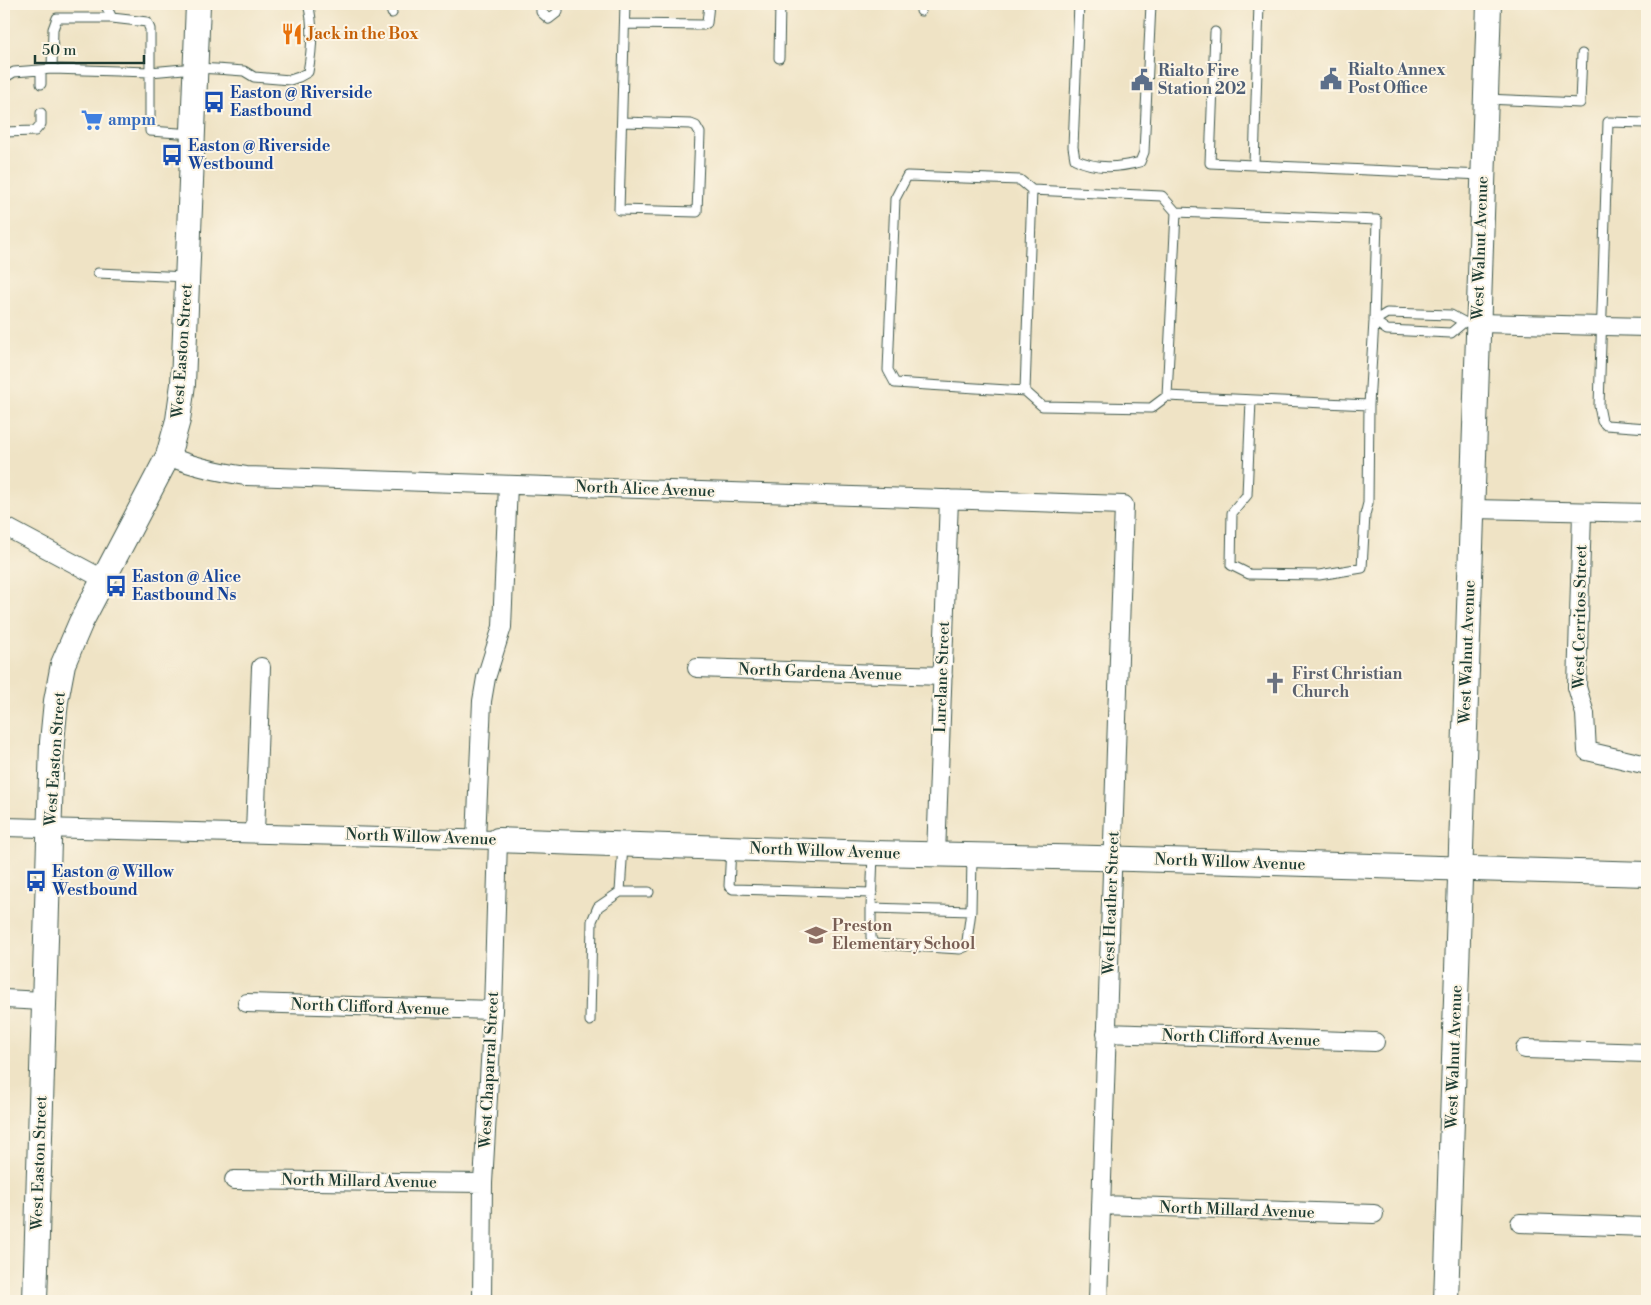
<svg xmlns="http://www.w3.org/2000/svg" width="1651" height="1305" font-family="'Libre Bodoni',serif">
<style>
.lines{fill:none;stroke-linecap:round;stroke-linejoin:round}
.lane-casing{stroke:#3e564a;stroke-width:11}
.street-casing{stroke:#3e564a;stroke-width:20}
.secondary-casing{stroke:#3e564a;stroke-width:26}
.lane{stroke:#fff;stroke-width:9}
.street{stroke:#fff;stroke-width:18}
.secondary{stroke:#fff;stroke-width:24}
.labels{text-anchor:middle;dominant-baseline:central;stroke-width:4;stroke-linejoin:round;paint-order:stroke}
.food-label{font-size:16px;font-weight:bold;fill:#c56008;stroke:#fcf5e5;text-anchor:start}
.service-label{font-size:16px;font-weight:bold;fill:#4e5e75;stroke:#fcf5e5;text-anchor:start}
.transit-label{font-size:16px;font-weight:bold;fill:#164399;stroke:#fcf5e5;text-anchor:start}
.shop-label{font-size:16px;font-weight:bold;fill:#366cbe;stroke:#fcf5e5;text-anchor:start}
.street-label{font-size:16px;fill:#1f3d34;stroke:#fcf5e5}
.worship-label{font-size:16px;font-weight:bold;fill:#5b616d;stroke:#fcf5e5;text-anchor:start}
.education-label{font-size:16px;font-weight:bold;fill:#785e54;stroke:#fcf5e5;text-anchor:start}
</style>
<rect width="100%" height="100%" fill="#fcf5e5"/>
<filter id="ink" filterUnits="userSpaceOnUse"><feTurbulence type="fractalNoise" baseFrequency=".02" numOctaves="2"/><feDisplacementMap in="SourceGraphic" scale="10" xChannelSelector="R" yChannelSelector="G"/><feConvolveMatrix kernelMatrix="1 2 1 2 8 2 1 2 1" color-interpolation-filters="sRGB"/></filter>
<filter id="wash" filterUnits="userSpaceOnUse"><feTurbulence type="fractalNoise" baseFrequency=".0096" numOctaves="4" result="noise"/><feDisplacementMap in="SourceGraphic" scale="20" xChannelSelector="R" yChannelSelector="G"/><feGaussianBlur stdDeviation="1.12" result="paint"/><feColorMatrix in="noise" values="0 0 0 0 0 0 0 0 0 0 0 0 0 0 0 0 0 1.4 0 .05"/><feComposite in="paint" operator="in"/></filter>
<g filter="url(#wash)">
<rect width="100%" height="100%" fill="#efe3c5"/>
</g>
<g filter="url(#ink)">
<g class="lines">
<!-- lane casing -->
<g class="lane-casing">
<path id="lane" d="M105 4 112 18
M390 4 392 13
M541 4V12L549 19 558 12V4
M1079 4 1073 147 1075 159C1096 170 1118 168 1140 162L1144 152 1151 4
M1259 4 1254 165 1483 175
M921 11V4
M625 24 703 25 707 23 709 4
M1215 32 1210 163 1254 165
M779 58 780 4
M52 69 53 29 57 18H112L147 22 150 29V72L195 68 216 69 244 71 254 77 290 80 299 77 308 72C312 50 314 25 308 4
M4 78 14 72 52 69 150 72V131L193 134
M41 84V70
M1486 99 1580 103 1582 54
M622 122 691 124 696 126 700 133 697 212 619 210 625 4
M1647 123 1608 122 1599 406 1602 421 1606 425 1647 428
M4 132 35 131 41 124V113
M98 273 187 277
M1464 322 1451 333 1387 330 1374 321 1387 313 1451 315 1464 322 1478 323
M1025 391 1032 190 1020 180 907 176 895 199 888 370 895 383 1025 391 1042 406 1151 408 1167 396 1369 405 1374 321 1377 220 1176 212 1162 196 1032 190
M1167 396 1176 212
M1251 400 1247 495 1232 513 1231 565 1249 574 1319 575 1362 568 1365 515 1368 503 1369 405
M731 848 729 886 733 889 872 893
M873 853 871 908 971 911 972 856
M620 892 623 845
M871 908V937L872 942 876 944 960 949 965 947 967 941 971 911
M590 1021 592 921 598 907 620 892H649"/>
</g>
<!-- street casing -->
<g class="street-casing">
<path id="street" d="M1478 323 1647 327
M168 456C194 467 219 472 246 476L1124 505 1098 1301
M1472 509 1647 513
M1582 512 1577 687 1585 714 1587 751 1647 765
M4 526 103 579
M697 668 943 676
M4 827 498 840 493 1010 483 1183 482 1301
M255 833 261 667
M476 839 482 701 486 678 502 627 508 485
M936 855 949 499
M4 999 43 1001
M247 1003 493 1010
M1106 1033 1375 1042
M1525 1049 1647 1053
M234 1180 483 1183
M1101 1205 1374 1214
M1520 1223 1647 1227"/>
</g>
<!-- secondary casing -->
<g class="secondary-casing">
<path id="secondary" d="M498 840 873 853 1097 858 1647 874
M35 1301 52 742 56 701 63 664 81 622 168 456 178 420 183 384 198 4
M1446 1301 1489 4"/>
</g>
<!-- lane -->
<use href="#lane" class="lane"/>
<!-- street -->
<use href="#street" class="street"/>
<!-- secondary -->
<use href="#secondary" class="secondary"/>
</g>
</g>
<!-- icons -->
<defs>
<g id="restaurant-bare" transform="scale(1.725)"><path d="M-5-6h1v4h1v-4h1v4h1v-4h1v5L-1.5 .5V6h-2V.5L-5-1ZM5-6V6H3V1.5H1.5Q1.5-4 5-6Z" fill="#e8710a" stroke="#fcf5e5" stroke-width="2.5" paint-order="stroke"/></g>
<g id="civic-bare" transform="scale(1.725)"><path d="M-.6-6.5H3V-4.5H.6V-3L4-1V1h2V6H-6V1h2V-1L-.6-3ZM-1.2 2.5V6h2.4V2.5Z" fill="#5c6f8a" stroke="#fcf5e5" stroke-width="2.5" paint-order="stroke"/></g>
<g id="bus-bare" transform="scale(1.725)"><path d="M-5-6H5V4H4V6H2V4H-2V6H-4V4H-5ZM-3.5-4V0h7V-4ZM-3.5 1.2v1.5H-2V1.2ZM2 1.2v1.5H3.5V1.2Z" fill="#1a4fb4" stroke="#fcf5e5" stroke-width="2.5" paint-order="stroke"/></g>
<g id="supermarket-bare" transform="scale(1.725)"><path d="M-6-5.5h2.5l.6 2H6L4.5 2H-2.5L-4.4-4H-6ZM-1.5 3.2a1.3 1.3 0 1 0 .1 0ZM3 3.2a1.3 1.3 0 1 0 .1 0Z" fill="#3f7fe0" stroke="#fcf5e5" stroke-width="2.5" paint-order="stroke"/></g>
<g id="church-bare" transform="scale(1.725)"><path d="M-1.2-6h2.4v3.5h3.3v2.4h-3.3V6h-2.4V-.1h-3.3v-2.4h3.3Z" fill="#6b7280" stroke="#fcf5e5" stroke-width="2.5" paint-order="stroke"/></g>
<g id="school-bare" transform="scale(1.725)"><path d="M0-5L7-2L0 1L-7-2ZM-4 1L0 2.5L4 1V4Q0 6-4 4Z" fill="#8d6e63" stroke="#fcf5e5" stroke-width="2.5" paint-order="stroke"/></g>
</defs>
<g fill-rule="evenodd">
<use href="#restaurant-bare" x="292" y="34"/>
<use href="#civic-bare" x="1331" y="79"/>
<use href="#civic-bare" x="1142" y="80"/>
<use href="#bus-bare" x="214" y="102"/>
<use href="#supermarket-bare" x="92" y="120"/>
<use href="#bus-bare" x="172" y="155"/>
<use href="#bus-bare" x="116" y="586"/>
<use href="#church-bare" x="1275" y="683"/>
<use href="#bus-bare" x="36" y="881"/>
<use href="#school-bare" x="816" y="935"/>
</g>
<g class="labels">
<!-- food labels -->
<g class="food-label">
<text x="308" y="34">Jack in the Box</text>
</g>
<!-- service labels -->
<g class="service-label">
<text x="1348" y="70">Rialto Annex<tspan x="1348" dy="18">Post Office</tspan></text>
<text x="1158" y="71">Rialto Fire<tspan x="1158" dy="18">Station 202</tspan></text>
</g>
<!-- transit labels -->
<g class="transit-label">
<text x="230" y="93">Easton @ Riverside<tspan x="230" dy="18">Eastbound</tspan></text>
<text x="188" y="146">Easton @ Riverside<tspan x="188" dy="18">Westbound</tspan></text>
<text x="132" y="577">Easton @ Alice<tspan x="132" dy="18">Eastbound Ns</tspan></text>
<text x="52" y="872">Easton @ Willow<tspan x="52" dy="18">Westbound</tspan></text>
</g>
<!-- shop labels -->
<g class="shop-label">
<text x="108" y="120">ampm</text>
</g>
<!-- street labels -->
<g class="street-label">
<text transform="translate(1480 248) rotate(-88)">West Walnut Avenue</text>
<text transform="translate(182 351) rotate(-86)">West Easton Street</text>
<text transform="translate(645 489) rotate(2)">North Alice Avenue</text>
<text transform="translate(1580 617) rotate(-89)">West Cerritos Street</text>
<text transform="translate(1467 652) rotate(-88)">West Walnut Avenue</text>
<text transform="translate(820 672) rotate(2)">North Gardena Avenue</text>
<text transform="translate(942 677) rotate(-88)">Lurelane Street</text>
<text transform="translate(55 759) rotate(-86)">West Easton Street</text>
<text transform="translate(421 837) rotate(2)">North Willow Avenue</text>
<text transform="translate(825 851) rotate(2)">North Willow Avenue</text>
<text transform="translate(1230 862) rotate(2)">North Willow Avenue</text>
<text transform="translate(1111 903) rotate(-88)">West Heather Street</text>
<text transform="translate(370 1007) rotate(2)">North Clifford Avenue</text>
<text transform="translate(1241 1038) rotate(2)">North Clifford Avenue</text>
<text transform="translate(1454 1057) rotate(-88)">West Walnut Avenue</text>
<text transform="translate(489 1070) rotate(-87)">West Chaparral Street</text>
<text transform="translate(39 1163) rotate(-88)">West Easton Street</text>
<text transform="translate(359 1181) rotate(1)">North Millard Avenue</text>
<text transform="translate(1237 1210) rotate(2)">North Millard Avenue</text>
</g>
<!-- worship labels -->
<g class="worship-label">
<text x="1292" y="674">First Christian<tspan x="1292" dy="18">Church</tspan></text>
</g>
<!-- education labels -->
<g class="education-label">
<text x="832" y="926">Preston<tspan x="832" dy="18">Elementary School</tspan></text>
</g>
</g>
<!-- margin -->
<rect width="1651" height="1305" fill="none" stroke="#fcf5e5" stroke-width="20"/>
<!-- scale -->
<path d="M35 55v8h109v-8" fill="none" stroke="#1f3d34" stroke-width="2.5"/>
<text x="42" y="55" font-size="15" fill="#1f3d34" stroke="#fcf5e5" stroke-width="4" paint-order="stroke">50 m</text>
</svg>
